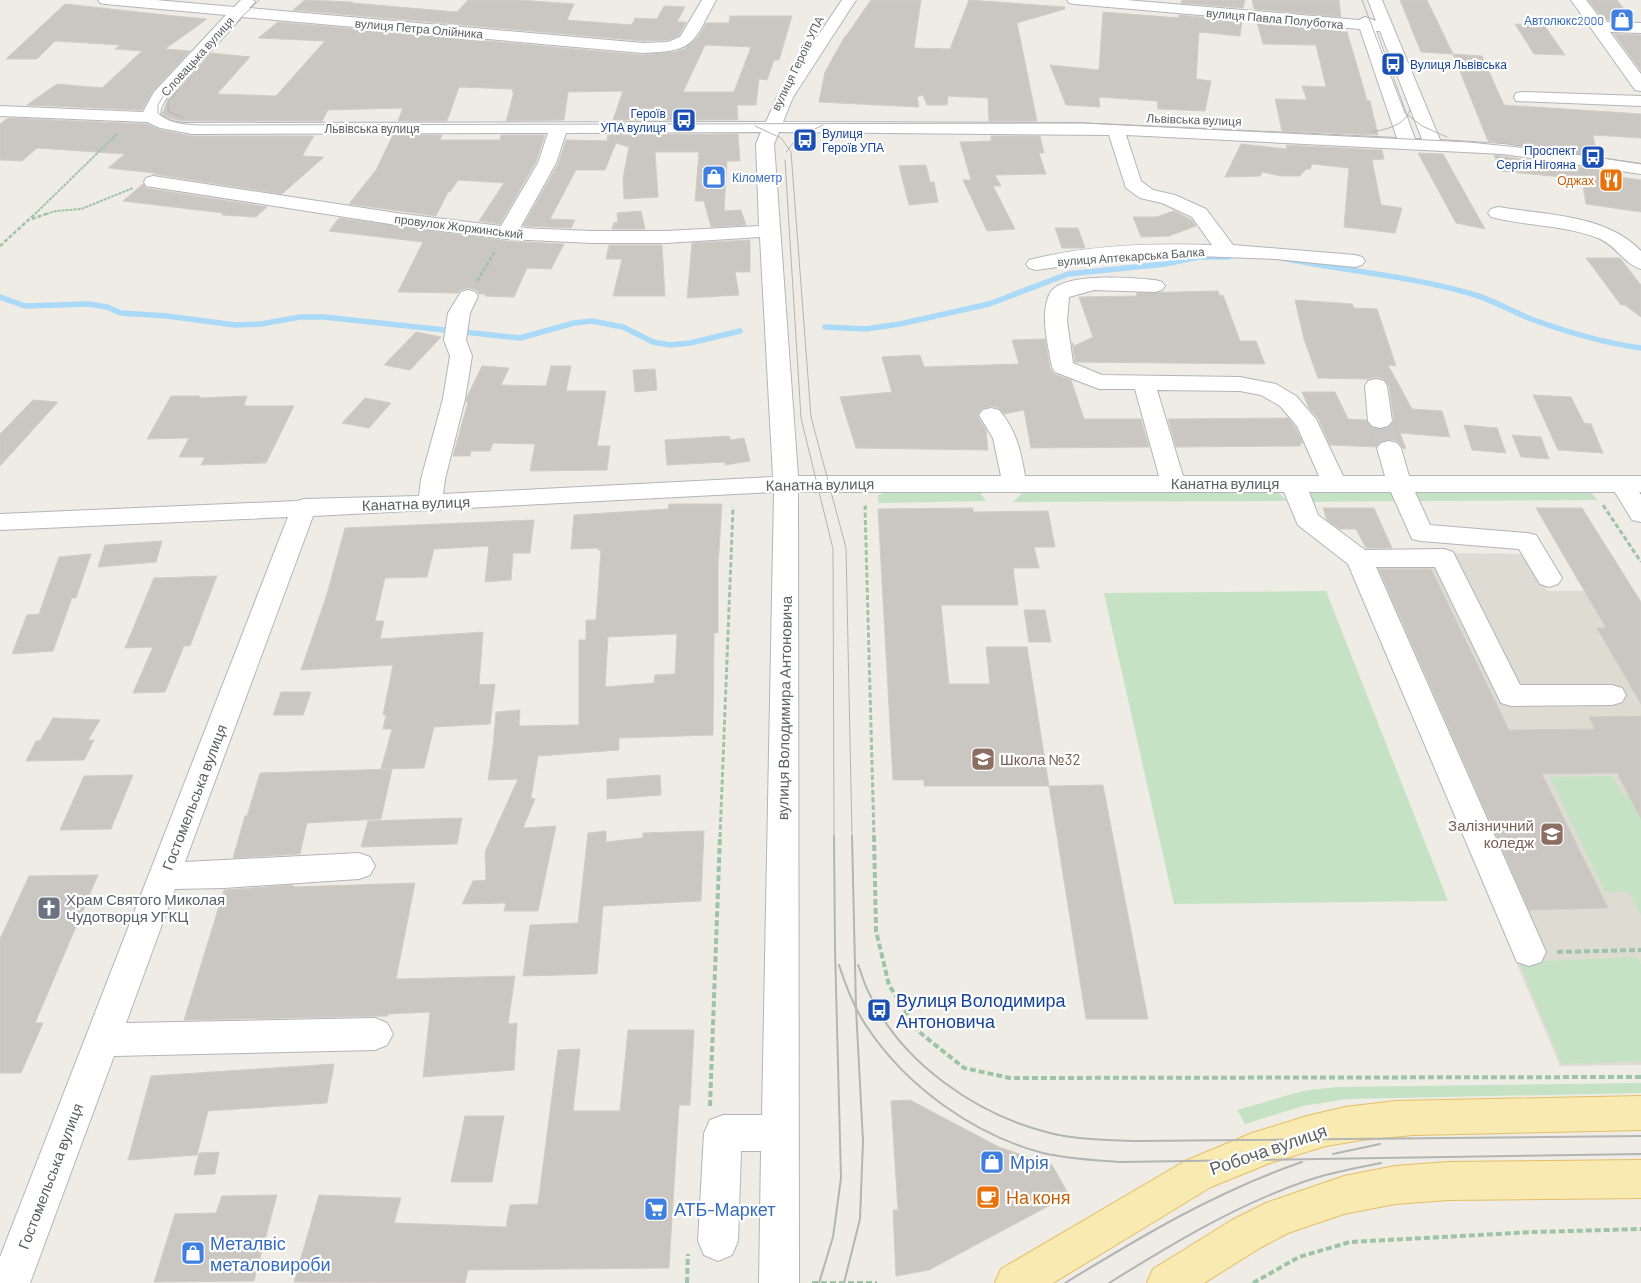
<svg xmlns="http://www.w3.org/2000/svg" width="1641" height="1283" font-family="Barlow,sans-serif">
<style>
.education{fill:#dedbd3}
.green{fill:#c5e3c4}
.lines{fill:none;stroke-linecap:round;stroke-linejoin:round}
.stream{stroke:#abd9f8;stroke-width:5.5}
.building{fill:#cac7c2;stroke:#d2cdc4;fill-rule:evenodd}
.minor-tunnel{stroke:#cac9c5;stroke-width:22;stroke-dasharray:22 11;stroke-linecap:butt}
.minor-casing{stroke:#b2b5b9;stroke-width:2}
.major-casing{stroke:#e6be66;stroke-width:2}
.path-far3{stroke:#9ec4a7;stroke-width:2;stroke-dasharray:3 1;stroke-linecap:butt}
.path-far2{stroke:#9ec4a7;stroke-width:2.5;stroke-dasharray:4 2;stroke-linecap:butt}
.path-far1{stroke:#9ec4a7;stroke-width:3;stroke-dasharray:5 2.5;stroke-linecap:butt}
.path{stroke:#9ec4a7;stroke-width:4;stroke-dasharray:6 3;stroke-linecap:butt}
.minor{fill:#fff;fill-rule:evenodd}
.major{fill:#f8eab0;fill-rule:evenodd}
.tram-far1{stroke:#b3b4b4;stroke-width:1}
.tram{stroke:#b3b4b4;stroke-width:2}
.labels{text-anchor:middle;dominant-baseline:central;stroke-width:4.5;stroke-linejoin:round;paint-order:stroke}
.far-street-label{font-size:12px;fill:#5d6064;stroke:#fff}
.far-shop-label{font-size:12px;fill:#366cbe;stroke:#fff;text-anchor:end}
.far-transit-label{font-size:12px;fill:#164399;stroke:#fff;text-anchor:start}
.far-food-label{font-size:12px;fill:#c56008;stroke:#fff;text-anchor:end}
.street-label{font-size:15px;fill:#5d6064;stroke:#fff}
.education-label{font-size:15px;fill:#785e54;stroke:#fff;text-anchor:start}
.worship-label{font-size:15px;fill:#5b616d;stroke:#fff;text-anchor:start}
.near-transit-label{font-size:18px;fill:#164399;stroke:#fff;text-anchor:start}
.near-street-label{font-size:18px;fill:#5d6064;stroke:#fff}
.near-shop-label{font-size:18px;fill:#366cbe;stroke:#fff;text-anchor:start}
.near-food-label{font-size:18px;fill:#c56008;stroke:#fff;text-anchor:start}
</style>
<rect width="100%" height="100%" fill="#eeece5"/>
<!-- education -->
<path class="education" d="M1361 552 1527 554 1547 591 1634 590 1641 602V1065L1560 1066 1347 561Z"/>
<!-- green -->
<path class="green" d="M899 489 978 490 986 501 878 503V495Z
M1277 491 1287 501 1013 502 1023 492Z
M1311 491H1390L1401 501 1306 502Z
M1414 492 1592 493 1597 500 1413 501Z
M1326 591 1448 901 1174 904 1104 593Z
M1613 776 1623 795H1641V916L1629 891 1605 892 1550 777Z
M1637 957 1641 964V1061L1562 1064 1519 962Z
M1641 1083V1093L1347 1099 1303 1106 1245 1124 1237 1110 1303 1091 1336 1087Z"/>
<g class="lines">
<!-- stream -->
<path class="stream" d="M1282 258C1345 271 1410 276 1472 294 1493 300 1511 311 1531 319 1567 332 1603 343 1641 348
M0 297 25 306 88 304 107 307 121 313 167 316 235 325 261 324 300 317H324L520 338 574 323 592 321 623 327 653 342 670 345 690 343 740 331
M825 327 866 329 900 324 989 304 1068 274 1165 264 1199 257H1229"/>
</g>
<!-- building -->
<path class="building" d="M305 0 353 2 352 3 457 12 468 0H519L574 4 567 20 632 25 635 18 657 19 664 6 685 7 677 22H686L679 36 668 40 643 41 293 10Z
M871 0H921L914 48 950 49 969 0 1065 7V9L1017 23 1037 121H989L988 98 948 96 947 105H927L923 95 917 97 919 107 819 102 825 72 845 36H846Z
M1182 0H1245L1243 8 1181 3Z
M1252 0H1339L1341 17 1254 9Z
M1400 0H1427L1453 54 1421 52Z
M1588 0H1617L1634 21 1604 20Z
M65 4 175 16 207 19 165 49 190 51 153 91 142 110 27 105 57 84 102 88 142 51 115 49 120 45 55 41 37 59H6Z
M1103 12 1179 18V15L1242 21 1240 36 1199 32 1196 79 1211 81 1205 111 1158 109 1157 101 1099 97 1100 107 1066 105 1050 65 1099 70Z
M730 16H792L779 60H774L767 80 759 79 756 105H737L738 120H613L623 91 568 92 564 120 506 121 514 92H512L513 89 459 87 447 121H398L403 108 328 110 322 121H183L173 119 162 114 168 100 211 53 250 57 217 94 276 96 325 41 258 38 278 22 643 55 674 52 684 49 698 37 706 23H729ZM705 45 751 47 734 92H683Z
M1257 22 1342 29 1343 32H1347L1367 100 1370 101 1378 135 1282 131 1275 99 1307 100 1302 86 1326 87 1316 45 1263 44Z
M1515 24 1544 25 1565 55 1534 54Z
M1614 34 1641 35V71Z
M1453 54 1482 56 1504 105 1641 114V138L1593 135 1597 156 1488 141Z
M8 118 147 124 160 130 192 136H314L302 156 324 157 282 194 153 174 155 173 108 168 125 154 37 148 22 161 0 160V124Z
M738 134 740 161H727L724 211 741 210 746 225 711 227 704 201H695L699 152H655L658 197 624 199 623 178 629 147 616 143 605 170H576L550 219 575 220 571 228 523 226 558 164 566 140 609 141 607 140 608 135Z
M393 135H442L440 140H500L501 135H545L536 162 500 224 479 221 504 183 458 180 450 192H448L436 216 349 204 376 170Z
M991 136H1040L1044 153H1039L1046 174 995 175 1001 186H993L1015 229 987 231 963 180H971L960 142 991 141Z
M1241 144 1287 149 1286 145 1382 150 1384 159 1372 160 1381 205 1402 208 1395 233 1344 227 1349 168 1312 164 1310 169H1306L1300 176H1281L1262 172 1260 176 1225 177Z
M1418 153 1443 154 1485 229 1456 223Z
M1494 155 1599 170 1600 174 1641 180V212L1586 204 1582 179 1500 171Z
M926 165 930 182H934L938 202 909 205 899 166Z
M143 184 146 188 267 207 256 217 222 215 223 213 123 201Z
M641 211 645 229H612L614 222 618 223 617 213Z
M1174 211 1192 220 1196 226 1169 236 1141 237 1133 217H1156Z
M339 218 507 241 564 244 551 269 527 268 514 297 485 296V294H479L476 290 469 288 460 290 458 293 398 292 423 242 329 231Z
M1055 228H1078L1085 248H1062Z
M750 240V272H735L739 295 687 298 692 243Z
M609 245H662L665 296H613L622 259H606Z
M1586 258H1620L1641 285V317L1625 305H1621Z
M1218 291 1220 296 1223 295 1240 341H1256L1265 364 1075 362 1072 342 1074 346 1093 337 1079 297 1137 296 1136 293Z
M1295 300 1352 304 1354 308 1377 309 1396 366 1388 365 1412 409 1442 411 1450 437 1400 433 1406 449 1403 448 1397 441 1389 439 1381 441 1376 447 1330 445 1318 418 1309 408 1302 392H1335L1348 419 1366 420 1371 427 1380 430 1389 427 1394 421 1389 386 1384 379 1376 377 1368 379 1318 378 1304 339Z
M416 332 441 337 410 370 384 365Z
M1045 339 1050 368 1054 374 1071 380 1084 419H1141L1149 447 1031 448 1024 410 1004 414 999 408 991 406 982 409 977 415 986 430 988 450 856 448 840 397 892 392 882 357 920 355 924 367 1019 364 1012 340Z
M482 366 509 368 501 385 546 386 551 366H571L566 391H606L597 446H610L607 470 530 471 535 444 493 443 490 451H471L470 456H453L468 402H466L467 397Z
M655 369 657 390 635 392 633 370Z
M1533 395 1571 397 1584 423 1591 424 1603 453 1558 450Z
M171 396H200L199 398 247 396 244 406H294L266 463 201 465 205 457H179L189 438 147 439Z
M365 398 391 403 369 428 342 423Z
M33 400 58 402 0 466V434Z
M1288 418 1295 427 1303 443H1300L1301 446 1176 447 1168 419Z
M1464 425 1497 428 1506 453 1472 450Z
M1512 435 1541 437 1549 459 1521 457Z
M729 436 731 440 744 438 750 461 725 465V462L667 465 665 440Z
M669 504H722L718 567V633H714L713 735 619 738V750L538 756 531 798 535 799 523 828 556 826 538 911H504L506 903 462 904 473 881 486 880 485 852 518 779 488 780 493 747 496 712 520 710 519 726 579 725V640H586V620H596L601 550H598V548L571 549 574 515 668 509ZM677 634 675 674 655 675 654 683 605 687 608 637Z
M973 508V512L1048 511 1055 547H1034L1039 568H1013L1018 605H941L949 684H990L986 647H1027L1049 786H924V780H893L878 509Z
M1323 508H1374L1392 548H1366L1356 529H1340L1327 520Z
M1536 508H1582L1641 602V704L1597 628H1606Z
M534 520 530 553H513L511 580 485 582 489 546 434 549 427 577 385 578 375 621H384L380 639 483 632 479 685 495 684 490 724 434 727 424 768 381 769 392 729H383L386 715H383L393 665 301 670 327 594 345 528Z
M162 541 156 562 98 567 105 545Z
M91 554 76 598H72L53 651 12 654 27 615 39 614 59 557Z
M1379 569H1431L1509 730 1595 729 1589 717 1641 716V819L1617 773 1542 774 1608 908 1529 910Z
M217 576 190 646H184L165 692 133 693 153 647 125 648 154 578Z
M1024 610H1045L1051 642H1029Z
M281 692H311L303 715H273Z
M53 718 100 720 88 740H94L84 760 26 761 36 741H40Z
M392 769 381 819 307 823 300 854 233 858 245 816H247L260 773Z
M133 775 111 829 60 830 84 776Z
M660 775 661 795 607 799V779Z
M1103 785 1148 1019H1086L1049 786Z
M462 818 457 844 361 847 368 821Z
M606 831V842L643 838V833L704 831 701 901 603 906 597 974 523 976 530 925 578 923 588 833Z
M98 875 35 1023H43L21 1073H0V939L29 876Z
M415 883 396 979 515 976 508 1024 517 1023 514 1070 423 1077 430 1012 388 1014V1016L184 1020 224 890 293 885V887Z
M628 1030H694L690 1105H679L669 1268 468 1270 465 1283 294 1282 319 1195 401 1198 394 1223 506 1227 510 1205 538 1204 558 1050 580 1049 573 1111H620Z
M334 1064 327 1103 208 1111 197 1155 128 1160 151 1076Z
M910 1100 999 1147 1052 1165 1069 1195 929 1270 896 1276 893 1210H898L891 1101Z
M465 1116H504L492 1182H451Z
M219 1152 215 1174 194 1175 199 1153Z
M277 1195 254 1281 154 1282 175 1214 216 1213 222 1196Z"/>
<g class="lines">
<!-- minor-tunnel -->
<path class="minor-tunnel" d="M1380 421 1389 448"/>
<!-- minor casing -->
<g class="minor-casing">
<path id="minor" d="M98 0H156L234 7 241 0H253L255 2 249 8 643 43 668 42 680 37 702 0H716C692 44 696 51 643 53L242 17 166 99 161 108 160 115 172 121 183 123 766 122 777 97 842 0H856L793 97 783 122 1076 123 1397 138 1360 29 1074 4 1069 3 1067 0H1126L1359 20 1365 17 1376 21 1368 0H1382L1440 140 1503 144 1641 164V174L1503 154 1126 135 1141 181 1153 190 1175 195 1206 209 1233 245 1355 255 1362 257 1365 261 1362 265 1355 267 1276 259 1196 256 1115 259 1036 270 1029 268 1026 264 1029 260C1088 245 1152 243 1212 245L1192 217 1162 203 1140 198 1126 188 1109 135 779 132 774 144 798 476H1001L993 438 979 415 983 410 991 408 999 410C1016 430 1021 451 1025 476H1159L1135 389H1099L1055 372 1052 367C1048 345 1040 316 1049 295 1058 271 1135 278 1155 280L1162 282 1165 286 1162 290 1155 292 1094 290 1069 297 1067 321 1073 363 1102 375 1240 377 1276 384 1296 396 1316 419 1343 476H1385L1377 448 1381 443 1389 441 1397 443 1401 448 1409 476H1641V492H1639L1641 495V522L1632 520 1615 492H1415L1430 525 1527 533 1536 535 1562 578 1558 584 1549 587 1540 584 1519 549 1421 541 1412 539 1391 492H1309L1318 515 1365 550 1444 549 1453 552 1520 685H1612L1622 688 1626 695 1622 702 1612 705 1511 706 1501 703 1435 567H1376L1546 952 1541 962 1529 966 1517 962 1348 564 1298 525 1284 492H798L799 1283H759L761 1151H741L738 1241 732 1255 718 1261 704 1255 698 1241 704 1133 710 1120 723 1115H762L774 492 313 516 185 862 359 853 370 857 375 866 370 875 359 879 224 888 175 889 126 1023 375 1018 387 1023 393 1034 387 1045 375 1050 114 1056 30 1283H0V1257L288 517 0 530V514L297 501 304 499 419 496 421 479 443 399 450 356 444 340 448 313 461 292 468 290 475 292 478 296 470 313 466 340 472 356 465 399 445 479 443 494 773 477 760 237 666 243H592L507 239 403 226 146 186 144 182 146 178 153 176 403 214 501 226 538 163 548 133 192 134 160 128 147 122 0 116V106L143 112 154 92 226 15 105 4 100 3ZM1376 31H1380L1422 139H1415ZM761 132 756 144 759 226 666 231H592L520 228 556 163 566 133ZM1157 390 1240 391 1261 395 1280 406 1297 426 1319 476H1183Z
M1571 0H1586L1603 22 1641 23V33L1610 32 1641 74V91L1635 90Z
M1522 92 1641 96V106L1516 101 1514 97 1516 93Z
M1498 207C1545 215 1606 214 1641 251V269C1625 265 1616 245 1598 238 1564 225 1526 226 1491 217L1488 213 1491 209Z
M1376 379 1384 381 1387 386 1392 421 1388 426 1380 428 1372 426 1368 421 1365 386 1368 381Z"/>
</g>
<!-- major casing -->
<g class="major-casing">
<path id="major" d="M1641 1096V1130L1413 1135 1362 1140 1326 1146 1270 1163 1211 1187 1053 1283H995L1001 1269 1185 1161 1252 1133 1307 1116 1345 1107 1396 1101Z
M1641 1160V1198L1448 1200 1395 1204 1344 1214 1288 1233 1260 1248 1204 1283H1147L1153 1269 1232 1220 1266 1203 1344 1176 1395 1166 1448 1162Z"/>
</g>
<!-- path-far3 -->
<path class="path-far3" d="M35 214 118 133
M46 214 56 211 81 209 133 188"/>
<!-- path-far2 -->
<path class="path-far2" d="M32 219 49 213
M0 246 36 213
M477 281 496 250"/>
<!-- path-far1 -->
<path class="path-far1" d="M1603 505 1641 562
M867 507H865L874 837
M720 837 733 507"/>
<!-- path -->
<path class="path" d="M874 836 876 931 889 985 918 1031 964 1068 1010 1078 1641 1077
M1557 952 1641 950
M710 1106 720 836
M687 1283 688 1254
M812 1283H877
M1253 1283 1299 1257 1350 1242 1534 1232 1641 1229"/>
<!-- minor -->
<use href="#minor" class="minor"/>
<!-- major -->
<use href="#major" class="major"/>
<!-- tram-far1 -->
<path class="tram-far1" d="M259 0 165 93 158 105V113C170 124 185 124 200 125L1083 123 1469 142 1558 151 1641 164
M1362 0 1405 113 1422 126 1447 137
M178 90 168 102V111L183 118
M755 126 781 138 791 152 811 417 846 548 852 837
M1372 132C1387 129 1404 126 1410 110
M786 152 797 138 823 125
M785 160 801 418 833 549 834 837"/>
<!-- tram -->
<path class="tram" d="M839 965C846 987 854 1008 867 1027 907 1087 974 1135 1043 1153 1068 1159 1094 1160 1119 1162L1641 1154
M858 965C862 974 864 984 869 993 901 1063 977 1115 1050 1133 1078 1140 1108 1140 1137 1141L1641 1136
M1333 1154 1380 1144
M819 1283 833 1237 841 1178 835 949 834 836
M844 1283 860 1219 863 1141 856 1008 852 836
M1065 1283C1142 1236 1217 1191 1302 1162
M1109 1283C1172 1244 1236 1205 1306 1181 1331 1172 1356 1168 1381 1163"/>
</g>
<!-- icons -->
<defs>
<g id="shop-square" transform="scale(1.25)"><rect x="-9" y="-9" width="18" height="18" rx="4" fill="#3f7fe0" stroke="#fff"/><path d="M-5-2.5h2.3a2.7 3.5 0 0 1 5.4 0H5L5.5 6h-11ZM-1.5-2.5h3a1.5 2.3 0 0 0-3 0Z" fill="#fff"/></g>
<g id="bus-square" transform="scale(1.25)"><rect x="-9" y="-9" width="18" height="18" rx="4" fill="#1a4fb4" stroke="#fff"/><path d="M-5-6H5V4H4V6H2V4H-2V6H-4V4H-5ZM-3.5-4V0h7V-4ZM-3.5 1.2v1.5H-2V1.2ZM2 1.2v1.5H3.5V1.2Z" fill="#fff"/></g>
<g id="restaurant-square" transform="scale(1.25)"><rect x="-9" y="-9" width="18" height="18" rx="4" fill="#e8710a" stroke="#fff"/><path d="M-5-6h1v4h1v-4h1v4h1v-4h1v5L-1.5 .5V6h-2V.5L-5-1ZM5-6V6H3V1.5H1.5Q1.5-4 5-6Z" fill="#fff"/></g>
<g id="school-square" transform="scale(1.25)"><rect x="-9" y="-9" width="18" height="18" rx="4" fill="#8d6e63" stroke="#fff"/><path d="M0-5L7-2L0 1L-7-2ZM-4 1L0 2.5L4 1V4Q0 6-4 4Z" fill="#fff"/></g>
<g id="university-square" transform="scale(1.25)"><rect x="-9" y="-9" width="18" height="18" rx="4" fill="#8d6e63" stroke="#fff"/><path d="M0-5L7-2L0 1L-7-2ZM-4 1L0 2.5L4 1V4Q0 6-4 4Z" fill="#fff"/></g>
<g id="church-square" transform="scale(1.25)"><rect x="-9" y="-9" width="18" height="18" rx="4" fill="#6b7280" stroke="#fff"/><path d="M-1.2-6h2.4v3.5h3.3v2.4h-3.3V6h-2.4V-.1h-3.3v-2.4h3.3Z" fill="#fff"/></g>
<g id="cafe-square" transform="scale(1.25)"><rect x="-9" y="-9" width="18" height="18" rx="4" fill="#e8710a" stroke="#fff"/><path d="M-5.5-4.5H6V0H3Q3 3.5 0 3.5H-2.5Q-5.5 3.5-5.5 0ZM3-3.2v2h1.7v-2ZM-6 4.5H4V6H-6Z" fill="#fff"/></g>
<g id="supermarket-square" transform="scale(1.25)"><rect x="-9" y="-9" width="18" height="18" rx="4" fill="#3f7fe0" stroke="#fff"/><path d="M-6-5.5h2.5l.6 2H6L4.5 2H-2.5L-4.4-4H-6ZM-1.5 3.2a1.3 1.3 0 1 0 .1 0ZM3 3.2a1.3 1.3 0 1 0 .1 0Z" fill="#fff"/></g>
</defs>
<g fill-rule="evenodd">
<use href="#shop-square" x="1622" y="20"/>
<use href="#bus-square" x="1393" y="64"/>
<use href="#bus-square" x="684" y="120"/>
<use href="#bus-square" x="805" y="140"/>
<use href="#bus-square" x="1593" y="157"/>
<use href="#shop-square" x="714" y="177"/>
<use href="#restaurant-square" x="1611" y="180"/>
<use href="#school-square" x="983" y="759"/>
<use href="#university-square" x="1552" y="834"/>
<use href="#church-square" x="49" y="908"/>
<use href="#bus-square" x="879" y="1010"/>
<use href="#shop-square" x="992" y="1162"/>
<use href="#cafe-square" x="988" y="1197"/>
<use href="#supermarket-square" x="656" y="1209"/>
<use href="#shop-square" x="193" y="1253"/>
</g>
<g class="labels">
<!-- far-street labels -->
<g class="far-street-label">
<text transform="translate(1275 18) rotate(5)">вулиця Павла Полуботка</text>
<text transform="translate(419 28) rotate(5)">вулиця Петра Олійника</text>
<text transform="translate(197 56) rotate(-48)">Словацька вулиця</text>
<text transform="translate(797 63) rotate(-64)">вулиця Героїв УПА</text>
<text transform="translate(1194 119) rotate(2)">Львівська вулиця</text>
<text x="372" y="128">Львівська вулиця</text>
<text transform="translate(459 226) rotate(7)">провулок Жоржинський</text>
<text transform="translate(1131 256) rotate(-4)">вулиця Аптекарська Балка</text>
</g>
<!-- far-shop labels -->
<g class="far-shop-label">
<text x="1604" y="20">Автолюкс2000</text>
<text x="732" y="177" text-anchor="start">Кілометр</text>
</g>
<!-- far-transit labels -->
<g class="far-transit-label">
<text x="1410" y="64">Вулиця Львівська</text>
<text x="666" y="113" text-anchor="end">Героїв<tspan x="666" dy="14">УПА вулиця</tspan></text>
<text x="822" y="133">Вулиця<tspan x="822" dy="14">Героїв УПА</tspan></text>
<text x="1576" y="150" text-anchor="end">Проспект<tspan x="1576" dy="14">Сергія Нігояна</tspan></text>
</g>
<!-- far-food labels -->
<g class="far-food-label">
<text x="1594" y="180">Оджах</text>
</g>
<!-- street labels -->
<g class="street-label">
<text x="1225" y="483">Канатна вулиця</text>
<text transform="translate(820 484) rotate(-1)">Канатна вулиця</text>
<text transform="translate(416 503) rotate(-2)">Канатна вулиця</text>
<text transform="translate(784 708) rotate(-89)">вулиця Володимира Антоновича</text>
<text transform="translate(194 797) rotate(-69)">Гостомельська вулиця</text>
<text transform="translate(50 1176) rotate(-69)">Гостомельська вулиця</text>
</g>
<!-- education labels -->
<g class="education-label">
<text x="1000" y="759">Школа №32</text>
<text x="1534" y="825" text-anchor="end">Залізничний<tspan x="1534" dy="17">коледж</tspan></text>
</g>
<!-- worship labels -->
<g class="worship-label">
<text x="66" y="899">Храм Святого Миколая<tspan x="66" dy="17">Чудотворця УГКЦ</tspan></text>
</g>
<!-- near-transit labels -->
<g class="near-transit-label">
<text x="896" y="1000">Вулиця Володимира<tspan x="896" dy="21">Антоновича</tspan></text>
</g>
<!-- near-street labels -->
<g class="near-street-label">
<text transform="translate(1268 1149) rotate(-19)">Робоча вулиця</text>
</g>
<!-- near-shop labels -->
<g class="near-shop-label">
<text x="1010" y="1162">Мрія</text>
<text x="674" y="1209">АТБ-Маркет</text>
<text x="210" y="1243">Металвіс<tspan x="210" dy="21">металовироби</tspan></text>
</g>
<!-- near-food labels -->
<g class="near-food-label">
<text x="1006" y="1197">На коня</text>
</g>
</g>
</svg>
